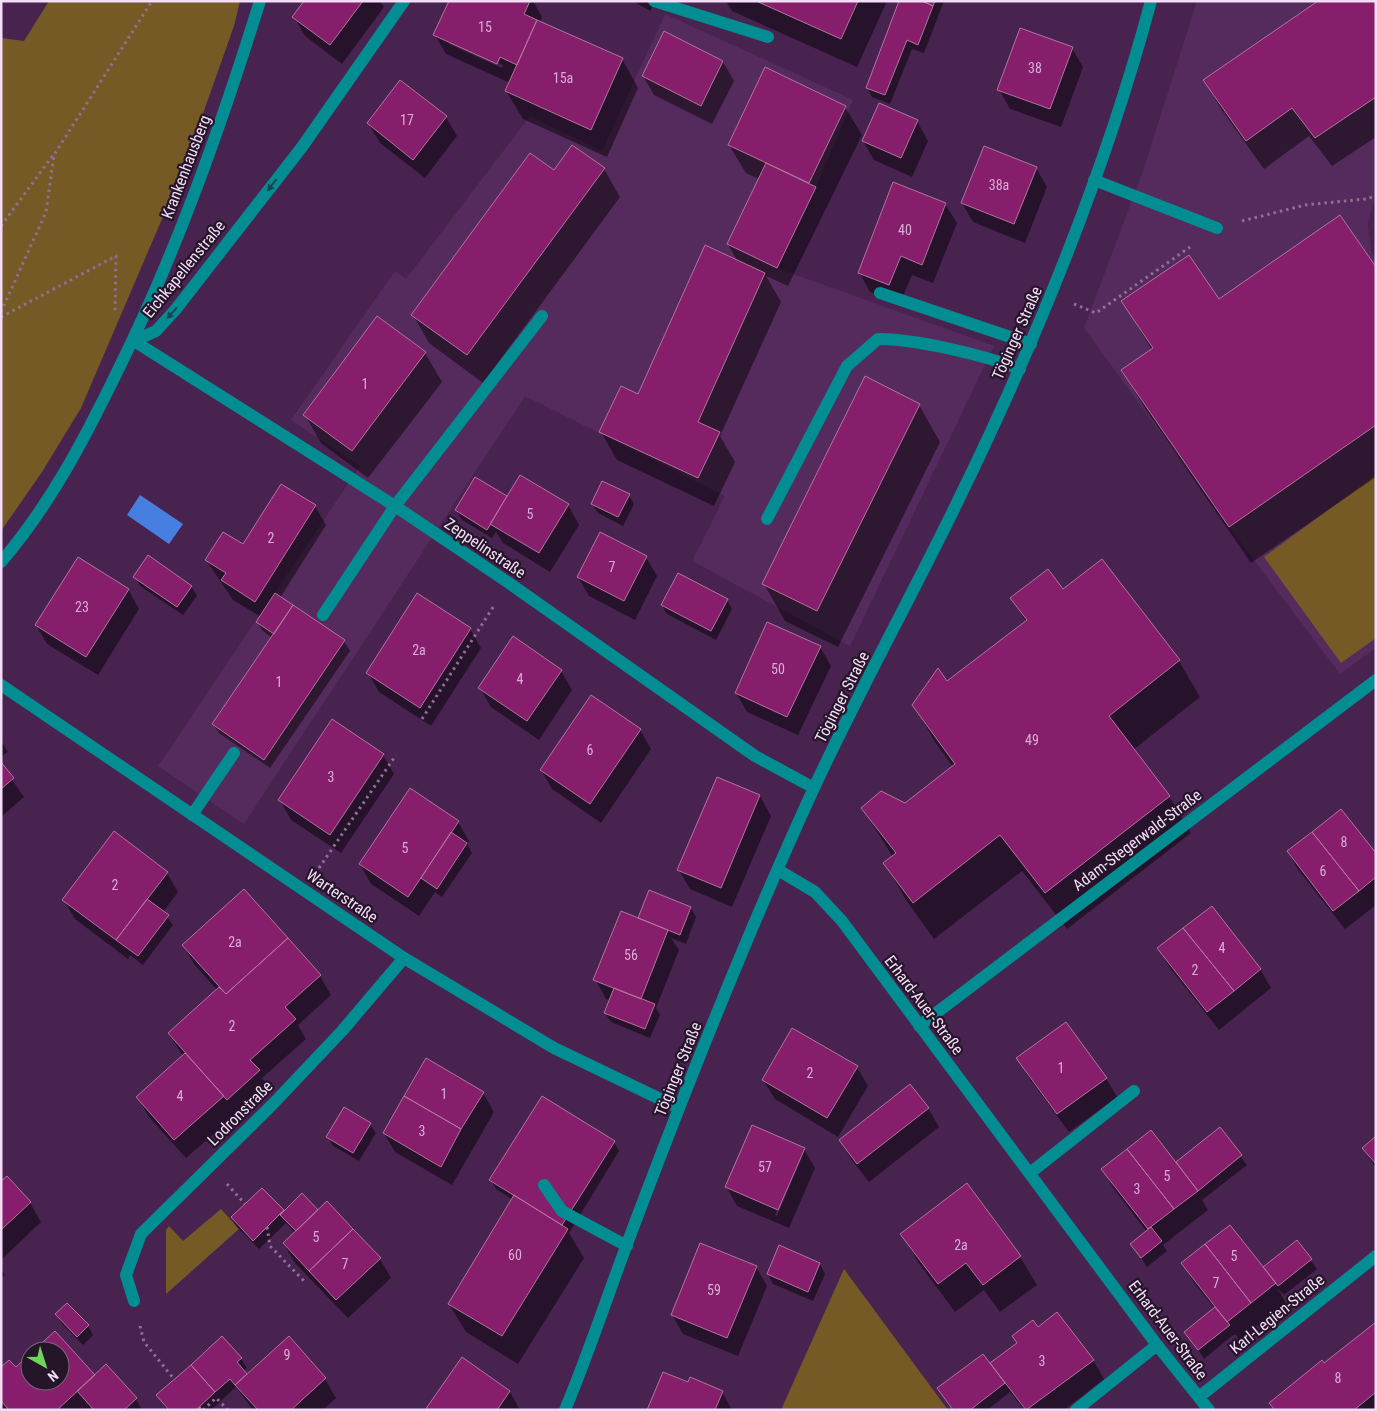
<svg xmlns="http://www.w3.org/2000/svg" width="1377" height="1411" font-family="'Roboto Condensed',sans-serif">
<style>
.built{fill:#552b5d}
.green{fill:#765a26}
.water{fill:#477fe0}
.shadow{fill:#0007;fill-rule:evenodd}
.building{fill:#861e6b;stroke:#b0769b}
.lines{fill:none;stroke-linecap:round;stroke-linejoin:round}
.path{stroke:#8f7095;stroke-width:3;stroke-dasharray:2.5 4;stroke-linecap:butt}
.minor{stroke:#028d93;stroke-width:12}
.oneway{fill:#174553}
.labels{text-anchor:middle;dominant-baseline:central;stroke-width:4.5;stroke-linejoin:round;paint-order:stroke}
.number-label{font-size:14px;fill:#d8add5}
.street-label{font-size:16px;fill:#f4ddf8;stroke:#251529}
</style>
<rect width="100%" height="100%" fill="#482350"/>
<!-- built -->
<path class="built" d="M1197 1H1376V194L1368 223 1371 252 1376 258V648L1340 674 1241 543 1084 328 1143 171Z
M665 14 853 100 816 187 777 268 994 346 850 646 692 561 725 496 525 396 244 824 158 766 360 466 291 420 395 271 406 279 530 116 602 151Z"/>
<!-- green -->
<path class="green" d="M49 1H240L234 26 200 122 162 219 81 408 42 472 1 531V38L24 41Z
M1376 475V638L1341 663 1264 557Z
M221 1209 239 1229 166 1294V1230L169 1226 183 1241Z
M844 1269 948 1410H781Z"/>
<!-- water -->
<path class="water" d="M140 495 183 524 169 544 127 515Z"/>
<!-- shadow -->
<path class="shadow" d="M305 1H380L384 7 342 64 305 36 294 17Z
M450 1H533L542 17 540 23 622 59 638 88 607 157 523 119 506 91 510 83 446 54 435 35ZM449 41 503 65 502 68 449 44Z
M633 1H656L650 11Z
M726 1H887L857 67 732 11Z
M900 1H944L924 53 912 49 890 104 872 97 867 87Z
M1376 1V137L1332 166 1309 136 1264 169 1221 109 1204 80Z
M665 33 723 62 734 81 712 124 654 95 643 76Z
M1072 48 1083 67 1061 127 1010 109 999 89Z
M879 105 917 121 928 141 912 177 874 160 863 141Z
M845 107 862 135 788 286 766 276 781 302 720 436 735 462 714 506 617 460 601 432 639 395 738 262 728 244 759 179 746 173 729 145Z
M446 117 457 136 425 178 380 143 369 124Z
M1036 168 1047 187 1025 243 973 222 962 203Z
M604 169 620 197 483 383 429 343 413 315 554 171Z
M945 204 957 223 933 283 912 275 900 303 870 292 859 272Z
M1376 269V477L1251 563 1144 407 1123 371 1152 350 1123 302 1218 300Z
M378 317 425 353 442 382 368 478 321 443 305 415Z
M919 405 940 442 838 647 785 621 764 584Z
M521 477 568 505 579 525 550 572 503 543 496 532 492 538 462 520 456 510 476 478 507 499ZM504 499 506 501 499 513Z
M629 495 634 504 623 526 598 513 592 504Z
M315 506 326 525 280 598 344 641 350 651 270 768 219 733 213 724 272 638 263 631 257 622 261 617 233 600 206 560 244 546Z
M646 557 657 576 635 620 589 596 578 577Z
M1102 561 1179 661 1200 697 1133 750 1169 796 1191 833 1067 929 1022 871 934 939 906 900 885 863 893 857 862 808 905 804 953 767 935 742 914 705 947 683 1026 622 1012 598 1063 590Z
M135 577 191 586 197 596 183 615 140 586Z
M128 589 139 609 98 675 47 644 36 625Z
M727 600 732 609 716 640 667 614 662 605Z
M470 629 481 648 431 726 379 692 368 673Z
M513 638 561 671 572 690 539 740 491 707 480 688Z
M820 647 831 666 798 735 747 712 736 693Z
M640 730 651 749 601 823 552 789 541 770Z
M1 741 8 752 1 757Z
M383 755 394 774 341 853 291 820 280 800Z
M1 764 24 797 1 817Z
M718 779 760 796 771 816 732 907 690 889 679 870Z
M458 822 469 841 467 844 472 853 442 897 435 892 419 916 371 884 360 864Z
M1288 852 1376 855V905L1345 929 1299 871Z
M167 873 178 892 163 912 173 925 143 965 130 955 128 959 75 919 64 900Z
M691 908 696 917 686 944 671 938 679 950 656 1008 660 1015 650 1038 611 1022 605 1013 610 1000 606 999 595 979Z
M183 945 320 976 331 995 298 1025 306 1039 262 1078 270 1090 239 1118 236 1114 186 1158 149 1117 138 1098 183 1056 169 1034 217 990 194 964Z
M1159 949 1260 969 1271 988 1219 1030 1170 968Z
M1018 1059 1106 1078 1117 1097 1069 1132 1029 1078Z
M857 1067 868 1086 838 1137 775 1099 763 1080Z
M483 1093 494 1112 452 1185 395 1152 384 1133Z
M928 1108 939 1127 869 1182 851 1159 840 1140Z
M370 1124 376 1133 359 1161 333 1146 328 1137Z
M1220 1129 1247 1165 1202 1200 1208 1210 1163 1245 1167 1251 1147 1267 1132 1244 1147 1232 1114 1189 1103 1170 1176 1164Z
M1376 1138V1169L1364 1148Z
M614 1142 619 1151 569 1233 584 1258 518 1364 466 1332 449 1304 513 1200 496 1189 491 1180Z
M804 1149 815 1168 789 1228 737 1206 726 1186ZM799 1159H801L777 1216 775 1215Z
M7 1178 30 1203 41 1222 1 1260V1183Z
M967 1185 1020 1257 1037 1285 1000 1312 984 1290 955 1312 918 1262 902 1234Z
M262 1189 284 1212H318L380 1259 391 1278 348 1318 295 1263 284 1244 295 1233 286 1223 259 1249 237 1227 232 1218Z
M1297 1242 1317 1269 1284 1295 1278 1289 1286 1303 1239 1340 1236 1335H1233L1204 1359 1186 1332 1215 1309 1194 1283 1183 1264 1263 1269Z
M780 1247 820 1264 825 1274 813 1301 773 1284 768 1274Z
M756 1267 767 1286 738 1356 683 1334 672 1315Z
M1 1269 5 1275 1 1278Z
M56 1314 88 1326 93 1335 83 1345 62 1324Z
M1376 1324V1410H1274L1271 1403 1324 1365Z
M1038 1329 1093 1360 1104 1379 1064 1410H1024L1010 1392 987 1410H953L938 1389 994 1370Z
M55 1333 95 1376 136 1399 141 1408 139 1410H4L1 1407V1369H15L30 1356V1381H60V1351H35Z
M222 1338 241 1359 247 1368 243 1371 247 1376 325 1379 336 1398 323 1410H253L236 1387 211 1410H167L158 1396Z
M462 1359 510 1392 520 1410H427Z
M722 1392 732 1410H649Z"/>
<!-- building -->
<path class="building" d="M304 1H363L330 45 292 17Z
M449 1H530L524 14 537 20 517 65 500 57 497 64 433 35Z
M756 1H858L841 39Z
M899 1H922L933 6 918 45 907 40 885 95 866 88Z
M922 1H935L933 6Z
M1318 1H1376V97L1315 138 1292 108 1246 141 1203 80Z
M537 20 623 58 591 130 505 91Z
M1020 28 1073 47 1050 109 997 90Z
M664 31 723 61 701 106 642 76Z
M765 67 846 106 809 183 728 145Z
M400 80 447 116 413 160 367 123Z
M879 103 918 120 901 158 862 141Z
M572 145 605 168 467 355 411 315 530 153 554 170Z
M984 146 1037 167 1014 224 961 203Z
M766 163 816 187 777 268 727 244Z
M893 182 946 203 922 265 901 256 889 285 858 273Z
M1340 215 1376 267V425L1229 527 1121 370 1153 348 1121 301 1189 255 1219 299Z
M705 245 765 273 698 422 720 432 698 478 599 432 621 386 638 394Z
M377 316 426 352 352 451 303 415Z
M865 376 920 404 817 611 762 584Z
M520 475 569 504 539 553 490 524Z
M475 477 507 496 487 530 455 510Z
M602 481 630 494 618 517 591 504Z
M281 484 316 505 255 602 221 580 226 573 205 560 223 532 243 544Z
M600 532 647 556 624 601 577 577Z
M148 555 192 586 177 607 133 577Z
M78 557 129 589 86 657 35 625Z
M1102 559 1180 660 1109 716 1170 796 1045 893 1000 835 913 903 883 863 896 853 861 808 881 791 905 803 955 764 912 705 938 668 947 681 1027 620 1010 598 1048 569 1063 589Z
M678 573 728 599 711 631 661 605Z
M275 593 293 605 274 634 256 622Z
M417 593 471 628 420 708 366 673Z
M293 605 345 640 264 760 212 724Z
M767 622 821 646 787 717 735 693Z
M513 636 562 670 527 721 478 688Z
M591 695 641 729 590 804 540 770Z
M332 719 384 754 330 835 278 800Z
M1 762 14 778 1 789Z
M717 777 760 795 721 888 677 870Z
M410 788 459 821 408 897 359 864Z
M1341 809 1376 853V877L1359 891 1312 832Z
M114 831 168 872 116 940 62 900Z
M451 832 467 843 437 889 421 878Z
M1312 832 1359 891 1333 911 1287 851Z
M244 889 288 938 226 994 182 945Z
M649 890 691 907 680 935 638 918Z
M147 899 169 915 138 956 116 940Z
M1212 906 1261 969 1234 991 1183 928Z
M621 911 668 930 641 999 593 980Z
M1183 928 1234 991 1207 1012 1157 948Z
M288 938 321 975 285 1007 296 1019 250 1060 260 1070 227 1100 168 1033 219 987 226 994Z
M614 988 655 1004 645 1029 604 1013Z
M1066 1022 1107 1078 1057 1114 1016 1058Z
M792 1028 858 1066 827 1118 762 1080Z
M185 1053 224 1096 174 1140 136 1097Z
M426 1058 484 1092 461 1129 404 1096Z
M910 1084 929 1108 857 1164 839 1140Z
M404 1096 461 1129 441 1167 383 1133Z
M542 1096 615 1141 562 1225 489 1180Z
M344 1107 371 1123 353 1153 326 1137Z
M752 1125 805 1148 778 1210 725 1187Z
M1220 1127 1242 1155 1198 1191 1176 1162Z
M1151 1130 1198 1191 1174 1209 1127 1149Z
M1376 1136V1164L1362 1148Z
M1127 1149 1174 1209 1148 1229 1101 1169Z
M7 1176 31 1202 1 1230V1181Z
M967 1183 1021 1256 983 1285 966 1263 938 1284 900 1234Z
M262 1188 284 1210 253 1241 231 1217Z
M302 1193 318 1210 296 1231 280 1215Z
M514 1195 568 1229 502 1336 448 1304Z
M327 1201 353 1229 309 1271 283 1243Z
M1230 1225 1276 1283 1251 1303 1205 1244Z
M1151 1227 1162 1241 1141 1258 1130 1244Z
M353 1229 381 1258 336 1300 309 1271Z
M1297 1240 1312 1259 1278 1286 1263 1267Z
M700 1243 757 1266 727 1338 671 1315Z
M1205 1244 1251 1303 1227 1322 1181 1263Z
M779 1245 820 1263 808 1292 767 1274Z
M67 1303 89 1325 77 1337 55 1314Z
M1215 1307 1230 1325 1198 1350 1184 1332Z
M1057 1312 1094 1360 1026 1410 990 1363 1017 1343 1012 1336 1033 1320 1038 1327Z
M1376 1322V1392L1354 1410H1275L1269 1403 1322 1360 1324 1363Z
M55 1331 95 1375 57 1410H9L1 1401V1367L9 1360 16 1367 30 1354V1381H60V1351H33Z
M222 1336 242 1358 237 1362 247 1374 235 1385 230 1379 215 1392 191 1365Z
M289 1336 326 1378 291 1410H258L235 1385Z
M983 1354 1005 1383 970 1410H953L937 1388Z
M462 1357 510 1391 497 1410H425Z
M106 1364 137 1398 124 1410H94L77 1391Z
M191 1365 215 1392 196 1410H169L156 1395Z
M663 1372 688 1382 690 1377 723 1391 715 1410H647Z"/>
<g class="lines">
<!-- path -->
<path class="path" d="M1242 221 1305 205 1365 199 1376 196
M1 226 53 155
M1074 304 1096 313 1190 247
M1 312 46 212 54 155 152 1
M1 317 116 256 115 312
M422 719 495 604
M319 868 396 755
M227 1184 245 1204
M267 1227 270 1246 305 1282
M140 1326 144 1342 174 1379
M199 1407 201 1410
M203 1410 216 1398 228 1410"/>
<!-- minor -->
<path class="minor" d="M654 1 768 37
M1094 180 1217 228
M880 293 1031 344
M134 341 395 506 509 583 755 756 814 788
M134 341 156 331 176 309 302 147 404 1
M767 519 847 366 878 339C916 339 984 355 1020 369
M1 562C51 504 86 436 119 368 177 251 221 126 260 1
M323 615 395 506 542 316
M1 685 404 958 554 1048 679 1108
M192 815 234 753
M778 870 815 892 842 921 1157 1345 1209 1410
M919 1026 1376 680
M1030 1173 1134 1091
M544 1185 562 1211 627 1246
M134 1301 126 1275 141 1234 272 1105 342 1031 404 958
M1199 1397 1376 1256
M565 1410C588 1355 606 1300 627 1244 684 1092 745 938 813 790 857 695 908 603 954 509 1034 346 1104 177 1151 1
M1076 1410 1157 1345"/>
</g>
<!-- one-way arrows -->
<defs><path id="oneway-solid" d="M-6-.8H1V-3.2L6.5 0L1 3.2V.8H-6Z" transform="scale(1.25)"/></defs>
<g class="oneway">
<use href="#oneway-solid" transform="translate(272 185) rotate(128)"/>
<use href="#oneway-solid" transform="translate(172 313) rotate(132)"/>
</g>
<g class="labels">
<!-- number labels -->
<g class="number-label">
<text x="485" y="27">15</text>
<text x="1035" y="68">38</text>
<text x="563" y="78">15a</text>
<text x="407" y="120">17</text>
<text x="999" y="185">38a</text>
<text x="905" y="230">40</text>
<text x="365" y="384">1</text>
<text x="530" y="514">5</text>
<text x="271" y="538">2</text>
<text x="612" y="567">7</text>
<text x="82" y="607">23</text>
<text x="419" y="650">2a</text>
<text x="778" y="669">50</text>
<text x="520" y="679">4</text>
<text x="279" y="682">1</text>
<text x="1032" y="740">49</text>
<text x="590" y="750">6</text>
<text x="331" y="777">3</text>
<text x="1344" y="842">8</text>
<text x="405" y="848">5</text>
<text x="1323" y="871">6</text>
<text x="115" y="885">2</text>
<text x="235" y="942">2a</text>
<text x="1222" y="948">4</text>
<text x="631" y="955">56</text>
<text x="1195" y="970">2</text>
<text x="232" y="1026">2</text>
<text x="1061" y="1068">1</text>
<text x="810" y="1073">2</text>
<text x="444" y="1094">1</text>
<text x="180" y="1096">4</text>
<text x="422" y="1131">3</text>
<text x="765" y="1167">57</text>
<text x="1167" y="1176">5</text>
<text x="1137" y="1189">3</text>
<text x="316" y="1237">5</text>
<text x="961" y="1245">2a</text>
<text x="515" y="1255">60</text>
<text x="1234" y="1256">5</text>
<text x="345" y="1264">7</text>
<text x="1216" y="1283">7</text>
<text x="714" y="1290">59</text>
<text x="287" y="1355">9</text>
<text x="1042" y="1361">3</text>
<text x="1338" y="1378">8</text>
</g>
<!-- street labels -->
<g class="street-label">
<text transform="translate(186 167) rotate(-69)">Krankenhausberg</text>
<text transform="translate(184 269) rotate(-51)">Eichkapellenstraße</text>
<text transform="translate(1017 333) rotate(-66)">Töginger Straße</text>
<text transform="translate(485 548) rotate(34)">Zeppelinstraße</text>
<text transform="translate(842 697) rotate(-63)">Töginger Straße</text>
<text transform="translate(1137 840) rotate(-37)">Adam-Stegerwald-Straße</text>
<text transform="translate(342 896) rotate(34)">Warterstraße</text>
<text transform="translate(924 1005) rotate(53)">Erhard-Auer-Straße</text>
<text transform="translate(678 1069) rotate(-68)">Töginger Straße</text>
<text transform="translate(240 1113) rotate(-45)">Lodronstraße</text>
<text transform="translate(1277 1314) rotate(-39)">Karl-Legien-Straße</text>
<text transform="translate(1168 1330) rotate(53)">Erhard-Auer-Straße</text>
</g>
</g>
<!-- border -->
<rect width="1377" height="1411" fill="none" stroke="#f4ddf8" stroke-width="5"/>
<!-- north arrow -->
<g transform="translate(45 1366) rotate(141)"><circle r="24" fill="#251529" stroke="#78657c"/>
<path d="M0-4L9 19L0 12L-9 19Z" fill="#70d35e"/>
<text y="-8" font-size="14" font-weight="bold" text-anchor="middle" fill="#f4ddf8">N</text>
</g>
</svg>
